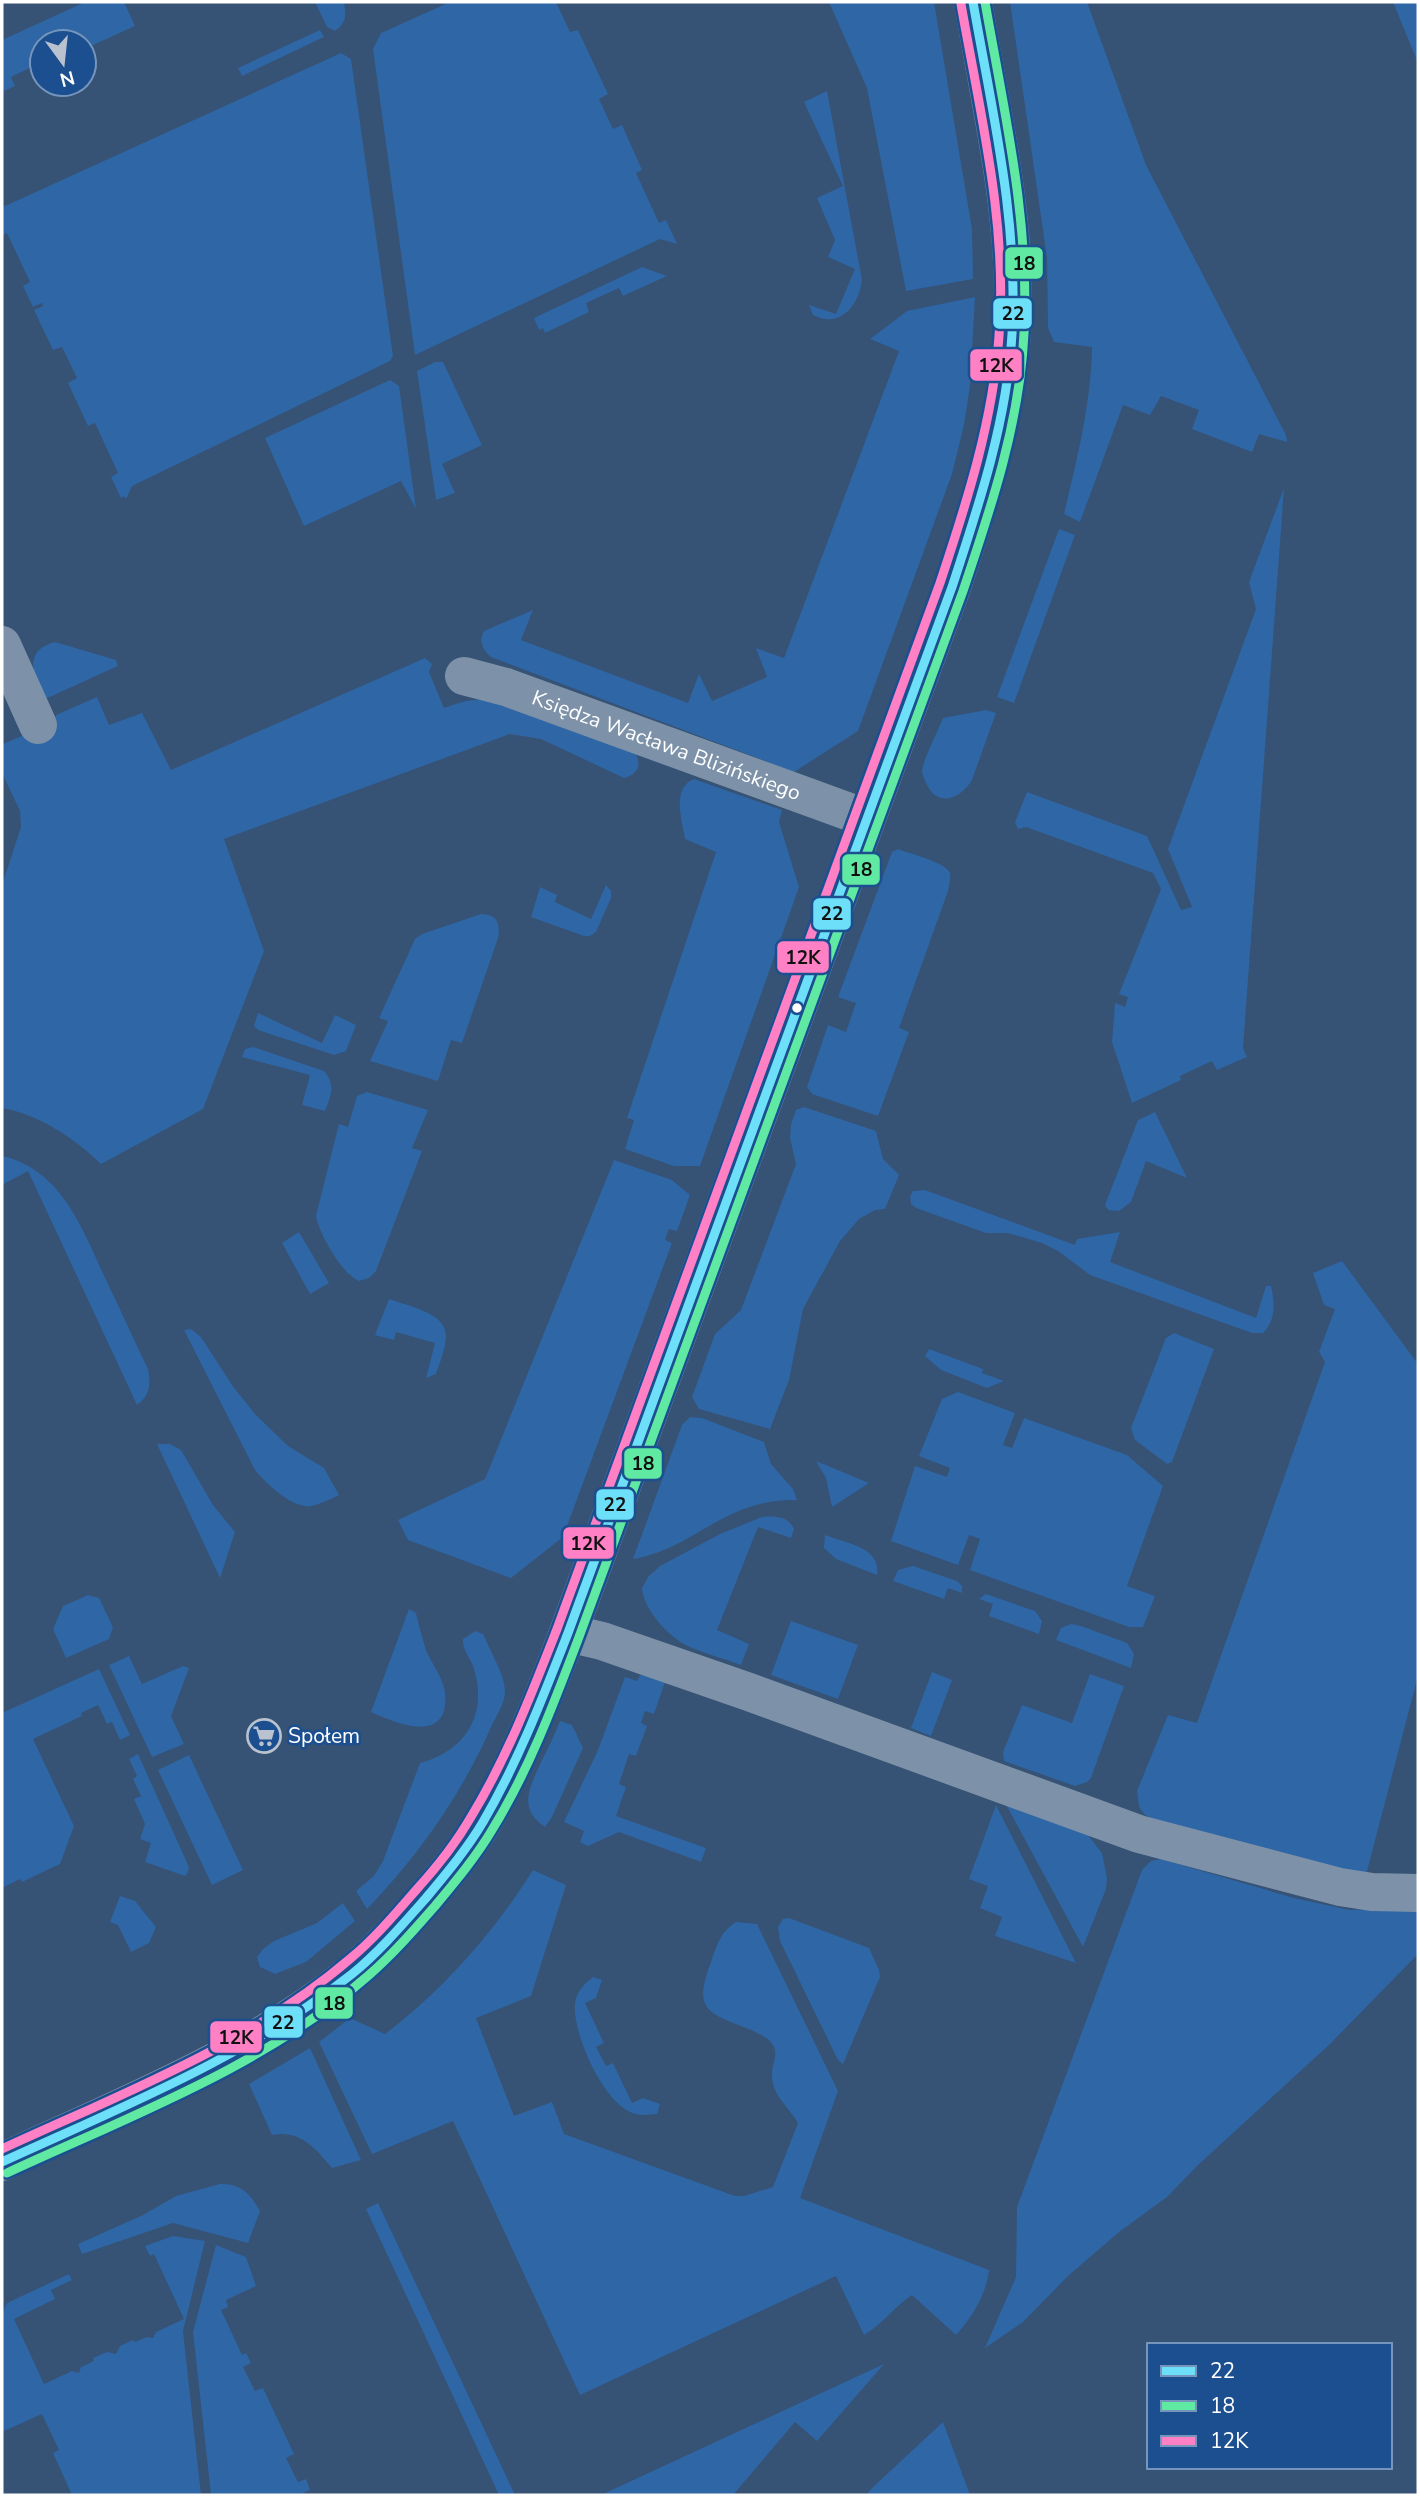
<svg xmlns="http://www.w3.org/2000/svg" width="1420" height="2497" font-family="'Nunito Sans',sans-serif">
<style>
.green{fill:#2f66a5}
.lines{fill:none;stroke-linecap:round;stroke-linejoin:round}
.street{stroke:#7d92a8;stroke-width:38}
.secondary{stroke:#798da4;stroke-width:38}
.bus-1-casing{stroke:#1b4f8f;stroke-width:14}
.bus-2-casing{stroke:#1b4f8f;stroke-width:14}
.bus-3-casing{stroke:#1b4f8f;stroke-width:14}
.bus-1{stroke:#6ddff8;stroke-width:9}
.bus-2{stroke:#60e9a3;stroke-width:9}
.bus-3{stroke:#ff80c5;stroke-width:9}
.bus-dot{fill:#fff;stroke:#1b4f8f;stroke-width:2.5}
.labels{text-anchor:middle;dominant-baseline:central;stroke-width:5;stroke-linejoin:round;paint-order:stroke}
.street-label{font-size:21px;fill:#fff;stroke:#1b4f8f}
.poi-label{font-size:21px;fill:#fff;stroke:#1b4f8f;text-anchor:start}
.line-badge{stroke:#1b4f8f;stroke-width:2.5}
.pale-badge-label{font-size:19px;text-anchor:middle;font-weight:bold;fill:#111}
</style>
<rect width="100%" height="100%" fill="#365274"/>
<!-- green -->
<path class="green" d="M85 2H124L135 26 91 46 92 50 84 54V42H42V62L11 77 15 86 2 92V40Z
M315 2H344C346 16 347 22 335 31L327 27Z
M450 2H556L570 32 578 30 608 94 599 99 613 129 622 125 642 170 636 173 659 223 666 220 677 244 660 239 415 355 373 49 381 33Z
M829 2H934L972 229 973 279 906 291 867 88Z
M1010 2H1087L1146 165 1286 435 1287 442 1259 434 1252 452 1192 429 1199 410 1161 396 1150 415 1123 405 1080 522 1064 514C1077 459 1091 404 1092 347L1054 342 1048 328 1047 258Z
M1393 2H1418V63Z
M320 30 324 37 242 76 238 68Z
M341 53 351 59 393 356 390 361 132 486 126 499 124 496 121 498 111 477 118 473 95 423 88 426 68 383 77 378 62 347 53 350 34 310 43 306 42 303 33 307 23 286 30 282 7 233 2 235V205L5 206Z
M827 91 862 280C859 305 841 329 813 315L809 305 836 314 855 269 828 257 835 240 817 198 843 186 804 102Z
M642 267 667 276 623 296 619 288 586 303 589 312 545 333 543 328 539 330 534 318Z
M975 297 970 386 964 425 952 474 858 731 794 772 491 657C483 650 478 641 484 631L533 610 521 640 688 703 699 674 712 701 767 677 756 648 784 658 899 351 870 339 907 311Z
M435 362H443L482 445 442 464 455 493 436 500 417 371Z
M390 380 399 386 416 509 401 481 304 526 265 438Z
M1284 488 1243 1048 1247 1057 1217 1070 1212 1061 1180 1076 1181 1080 1132 1103 1112 1042 1115 1003 1125 1007 1128 997 1119 994 1161 889 1153 873 1026 827 1018 829 1015 822 1027 792 1147 836 1181 910 1192 907 1168 849 1256 609 1249 582Z
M1059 529 1075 535 1014 703 997 697Z
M55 642 116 660 118 666 43 700C35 677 21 651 55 642Z
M425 658 432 664 429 672 444 708C462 702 475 697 494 701L636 754C642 767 637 774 624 778L541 739 510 734 224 839 264 951 203 1109 101 1164C74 1138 40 1115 2 1108V885L21 827 20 811 2 773V742L3 744 54 722 56 715 97 697 109 725 142 713 171 770Z
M986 710 996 713 972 780C962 797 940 808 928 787 926 783 922 775 922 771 923 760 939 729 943 718Z
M694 779 782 810 779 822 799 887 700 1166H674L625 1149 634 1120 627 1118 716 852 685 839C682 820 671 788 694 779Z
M898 849C910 854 946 862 950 873 951 879 949 885 948 891L899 1028 909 1032 878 1116 812 1094 807 1087 828 1025 846 1032 856 1003 838 997 892 852Z
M606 885 611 891V898L596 932 590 936H584L531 917 540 887 557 895 555 902 591 919Z
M481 914C497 914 501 924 498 938L462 1043 451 1040 438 1081 370 1061 388 1021 379 1018 415 939 422 934Z
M258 1013 322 1043 335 1015 356 1025 346 1051 334 1055 258 1030 254 1026Z
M253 1047 324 1071C336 1084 331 1096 325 1111L302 1105 310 1075 242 1057 245 1049Z
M367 1092 428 1110 412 1148 422 1151 376 1271 369 1278 359 1281C342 1274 319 1234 316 1216L339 1124 348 1127 357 1096Z
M804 1107 876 1131 883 1159 899 1175 885 1209 875 1210 859 1219 840 1241 803 1309 789 1380 770 1429 699 1409 692 1397 715 1334 741 1310 796 1164 790 1138 791 1124 796 1110Z
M1155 1112 1187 1178 1146 1161 1131 1202 1119 1211 1108 1210 1105 1205 1138 1120Z
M2 1156C62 1169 84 1232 107 1282 121 1311 134 1340 148 1369 151 1384 150 1396 137 1405L28 1171 2 1185Z
M614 1160 672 1180 690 1195 677 1231 669 1229 665 1240 672 1243 563 1537 511 1578 408 1540 398 1520 485 1479Z
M925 1190 1075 1245 1077 1239 1120 1232 1110 1262 1256 1318 1266 1286H1271C1275 1303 1276 1320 1263 1333H1252L1090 1275 1058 1251 1042 1243 1008 1233H986L916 1208 911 1204 910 1197 913 1191Z
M299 1232 329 1283 310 1294 282 1243Z
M1342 1261 1418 1364V1676L1366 1875 1162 1823 1145 1815 1139 1807 1137 1791 1168 1715 1197 1723 1325 1362 1319 1352 1335 1309 1324 1305 1313 1273Z
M389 1299C407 1306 446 1312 446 1336 446 1348 440 1362 436 1374L426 1378 435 1343 396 1332 394 1340 375 1335Z
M191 1329 201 1337 234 1388 256 1415 288 1446 324 1468 339 1495C330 1499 321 1504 312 1506 294 1510 265 1483 255 1470L184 1330Z
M1174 1333 1214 1349 1172 1462 1167 1464 1135 1440 1131 1428 1166 1338Z
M929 1349 983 1369 982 1373 1004 1381 987 1388 941 1370 925 1356Z
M958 1392 1015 1413 1003 1445 1012 1448 1024 1418 1127 1455 1163 1486 1127 1586 1155 1596 1143 1627H1129L970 1570 980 1539 969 1535 958 1565 891 1541 915 1466 947 1477 950 1468 919 1456 942 1399Z
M690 1417 702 1418 764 1442 771 1464 793 1489 797 1500C724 1498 695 1549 633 1559L682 1425Z
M157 1444H170L181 1450 213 1505 235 1532 220 1578Z
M816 1461 869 1483 832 1507 826 1478Z
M762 1517C775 1516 788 1516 794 1529L791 1538 758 1527 717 1630 749 1644 741 1665C723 1658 701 1653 684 1644 666 1634 643 1608 642 1588L648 1577 660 1566 720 1534Z
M825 1535C845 1543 882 1547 877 1575L836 1559 824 1548Z
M913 1566 957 1581 962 1586V1593L948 1588 944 1599 893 1581 898 1570Z
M986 1594 1035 1611 1042 1621 1039 1634 989 1616 993 1604 979 1599Z
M88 1595 99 1598 113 1627 109 1639 66 1658 53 1629 63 1606Z
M409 1609 416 1613C419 1625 422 1638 426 1650 431 1662 439 1672 443 1684 446 1692 446 1702 444 1711 435 1741 389 1720 371 1712Z
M791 1621 858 1645 838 1699 771 1675Z
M1071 1624 1081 1626 1127 1643 1134 1654 1131 1668 1056 1640 1061 1628Z
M475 1631 483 1634 486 1640C492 1655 504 1674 505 1690 506 1701 497 1715 492 1725 462 1794 419 1855 367 1909L356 1891 374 1876 383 1861 420 1763C465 1751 488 1715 474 1669 471 1658 462 1651 463 1639Z
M129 1656 142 1684 183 1666 189 1668 171 1716 184 1744 152 1757 109 1665Z
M99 1669 130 1735 120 1740 112 1722 107 1724 98 1705 81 1713 82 1716 33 1739 74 1826 60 1864 22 1882 20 1879 2 1888V1713Z
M932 1672 952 1680 931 1736 911 1728Z
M1090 1674 1124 1686 1091 1778 1087 1782 1075 1786 1004 1761 1003 1752 1022 1705 1072 1723Z
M640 1675 666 1679 654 1714 645 1711 641 1723 647 1726 636 1756 629 1754 619 1784 626 1787 616 1816 706 1848 701 1862 619 1832 588 1846 580 1842 584 1831 564 1822 598 1750 625 1677 637 1681Z
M560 1721 572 1725 583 1748 552 1817 545 1827C517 1808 530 1787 541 1762 548 1749 554 1735 560 1721Z
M138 1754 189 1867 187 1874 185 1876 145 1862 151 1843 140 1839 145 1824 134 1799 141 1796 133 1779 137 1776 129 1759Z
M189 1755 243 1870 212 1885 158 1770Z
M1002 1797 1087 1834 1102 1853 1107 1878 1106 1889 1083 1947Z
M996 1805 1076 1963 995 1936 1002 1917 980 1908 988 1886 969 1879Z
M1161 1859 1294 1898 1350 1910 1418 1908V1954L1329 2045 1197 2166 1167 2197 1119 2232 1068 2276 1023 2322 985 2348 1016 2277 1017 2207 1142 1870 1151 1861Z
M533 1870 566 1885 531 1996 476 2018 514 2116 552 2102 564 2134 735 2196H744L773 2187 798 2123C789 2107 773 2097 772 2077 771 2065 779 2055 773 2045 768 2037 759 2034 751 2030 708 2013 692 2011 711 1962 717 1945 720 1932 736 1922L757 1924 838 2091 800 2198 989 2270C986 2295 973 2316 956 2335L912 2295C895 2306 882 2325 864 2335L836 2276 580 2395 453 2121 372 2154 319 2042 350 2018 385 2034C443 1990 494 1932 533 1870Z
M120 1896 135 1901 156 1927 149 1943 131 1952 118 1925 110 1922Z
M343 1903 355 1921 306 1962 275 1974 260 1967 257 1957 263 1949 274 1941 317 1923Z
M789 1918 869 1948 879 1970 880 1977 843 2064 838 2060 780 1941 778 1927 783 1919Z
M593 1977 602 1980 596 1998 585 2003 604 2043 596 2047 606 2066 613 2063 632 2103 643 2098 660 2104 657 2114C647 2115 639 2116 630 2112 602 2099 572 2033 575 2003 577 1991 584 1984 593 1977Z
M310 2048 361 2160 332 2168C314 2147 300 2130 272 2135L249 2084Z
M220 2184C241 2183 250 2194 260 2211L248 2243 173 2223 82 2254 78 2244 143 2215 176 2196Z
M378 2203 515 2495H499L366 2209Z
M173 2236 205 2241 183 2331 201 2495H72L53 2453 59 2450 42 2414 4 2431 2 2426V2314L7 2303 69 2274 72 2280 51 2290 55 2299 14 2319 44 2384 72 2371 79 2373 81 2367 94 2361 93 2358 107 2352 116 2354 120 2346 133 2340 135 2342 147 2337 153 2338 156 2332 184 2319 154 2254 150 2256 145 2246Z
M216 2245 246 2257 256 2286 226 2300 228 2307 221 2310 242 2355 246 2353 251 2363 243 2367 255 2391 263 2388 294 2454 286 2458 298 2482 306 2479 310 2490 303 2493 304 2495H211L193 2332Z
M884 2364 817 2441 795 2422 733 2495H601Z
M943 2422 970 2495H866L872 2488Z"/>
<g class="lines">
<!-- street -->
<g class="street">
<path d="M2 645 38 725"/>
<path id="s1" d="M464 676 506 687 866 818"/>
<path d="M568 1633 602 1641 749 1692 1139 1834 1340 1887 1372 1892 1418 1893"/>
</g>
<!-- secondary -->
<path class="secondary" d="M2 2162C121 2106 248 2057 351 1974 377 1953 400 1927 422 1902 444 1877 466 1850 483 1822 518 1762 543 1698 568 1633L952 587C983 493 1014 397 1013 297 1013 198 989 99 973 2"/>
<!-- bus-1 casing -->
<g class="bus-1-casing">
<path id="bus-1" d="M2 2162C122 2107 247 2057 352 1974 379 1952 403 1924 426 1898 446 1874 467 1849 483 1822 518 1762 543 1697 568 1633L952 587C979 505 1007 421 1012 334 1019 222 992 111 973 2"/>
</g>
<!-- bus-2 casing -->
<g class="bus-2-casing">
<path id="bus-2" d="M7 2173C130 2116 265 2066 369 1975 393 1954 414 1930 435 1906 455 1882 476 1857 492 1830 529 1770 554 1703 579 1637L963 591C991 508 1020 422 1024 333 1030 221 1004 111 985 2"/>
</g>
<!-- bus-3 casing -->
<g class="bus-3-casing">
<path id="bus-3" d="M2 2149C121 2094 250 2045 351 1958 375 1938 396 1913 417 1889 437 1867 456 1843 471 1817 507 1758 532 1693 557 1629L940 583C967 502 993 421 999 336 1008 225 980 113 961 4"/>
</g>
<!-- bus-1 -->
<use href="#bus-1" class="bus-1"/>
<!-- bus-2 -->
<use href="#bus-2" class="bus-2"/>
<!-- bus-3 -->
<use href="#bus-3" class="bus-3"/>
</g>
<!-- icons -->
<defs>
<g id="supermarket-ring" transform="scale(1.75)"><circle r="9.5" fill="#1b4f8f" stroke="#b9c2ce" stroke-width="1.5"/><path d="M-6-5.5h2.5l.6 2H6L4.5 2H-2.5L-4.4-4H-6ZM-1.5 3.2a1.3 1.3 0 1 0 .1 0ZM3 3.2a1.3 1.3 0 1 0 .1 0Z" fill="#b9c2ce"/></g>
</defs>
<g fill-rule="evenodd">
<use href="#supermarket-ring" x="264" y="1736"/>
</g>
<!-- markers -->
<circle class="bus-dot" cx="797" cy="1008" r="6"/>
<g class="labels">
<!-- street labels -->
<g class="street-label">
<text stroke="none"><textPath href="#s1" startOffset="214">Księdza Wacława Blizińskiego</textPath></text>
</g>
<!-- poi labels -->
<g class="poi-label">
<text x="288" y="1736">Społem</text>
</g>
</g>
<g class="line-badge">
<rect x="1004" y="246" width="40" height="34" rx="7" fill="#60e9a3"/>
<rect x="992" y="297" width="41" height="33" rx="7" fill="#6ddff8"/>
<rect x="969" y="348" width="54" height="34" rx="7" fill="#ff80c5"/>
<rect x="841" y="853" width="40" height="33" rx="7" fill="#60e9a3"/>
<rect x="812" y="897" width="40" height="34" rx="7" fill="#6ddff8"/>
<rect x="776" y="940" width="54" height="34" rx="7" fill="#ff80c5"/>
<rect x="623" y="1447" width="40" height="33" rx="7" fill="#60e9a3"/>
<rect x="595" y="1488" width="40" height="33" rx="7" fill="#6ddff8"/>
<rect x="562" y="1526" width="53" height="34" rx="7" fill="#ff80c5"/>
<rect x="314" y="1986" width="40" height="34" rx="7" fill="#60e9a3"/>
<rect x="263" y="2005" width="41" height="34" rx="7" fill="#6ddff8"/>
<rect x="209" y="2020" width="54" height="34" rx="7" fill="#ff80c5"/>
</g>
<g class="pale-badge-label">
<text x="1024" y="270">18</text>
<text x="1013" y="320">22</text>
<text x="996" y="372">12K</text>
<text x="861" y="876">18</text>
<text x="832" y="920">22</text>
<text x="803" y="964">12K</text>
<text x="643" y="1470">18</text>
<text x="615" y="1511">22</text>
<text x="588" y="1550">12K</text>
<text x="334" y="2010">18</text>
<text x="283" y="2029">22</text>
<text x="236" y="2044">12K</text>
</g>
<!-- border -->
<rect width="1420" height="2497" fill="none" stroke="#ffffff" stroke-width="7"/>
<!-- legend -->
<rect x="1147" y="2343" width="245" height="126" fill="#1b4f8f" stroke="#7695bc" stroke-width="2"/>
<rect x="1161" y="2366" width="35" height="10" fill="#6ddff8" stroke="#7695bc" stroke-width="2"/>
<text x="1210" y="2378" font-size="21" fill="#ffffff">22</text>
<rect x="1161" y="2401" width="35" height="10" fill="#60e9a3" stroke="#7695bc" stroke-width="2"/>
<text x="1210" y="2413" font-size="21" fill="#ffffff">18</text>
<rect x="1161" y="2436" width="35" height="10" fill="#ff80c5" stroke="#7695bc" stroke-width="2"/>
<text x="1210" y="2448" font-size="21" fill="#ffffff">12K</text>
<!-- north arrow -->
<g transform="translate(63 63) rotate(165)"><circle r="33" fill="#1b4f8f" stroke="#7695bc" stroke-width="2"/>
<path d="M0-5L12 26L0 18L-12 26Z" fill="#b9c2ce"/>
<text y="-10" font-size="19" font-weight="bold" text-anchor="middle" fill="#ffffff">N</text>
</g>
</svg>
